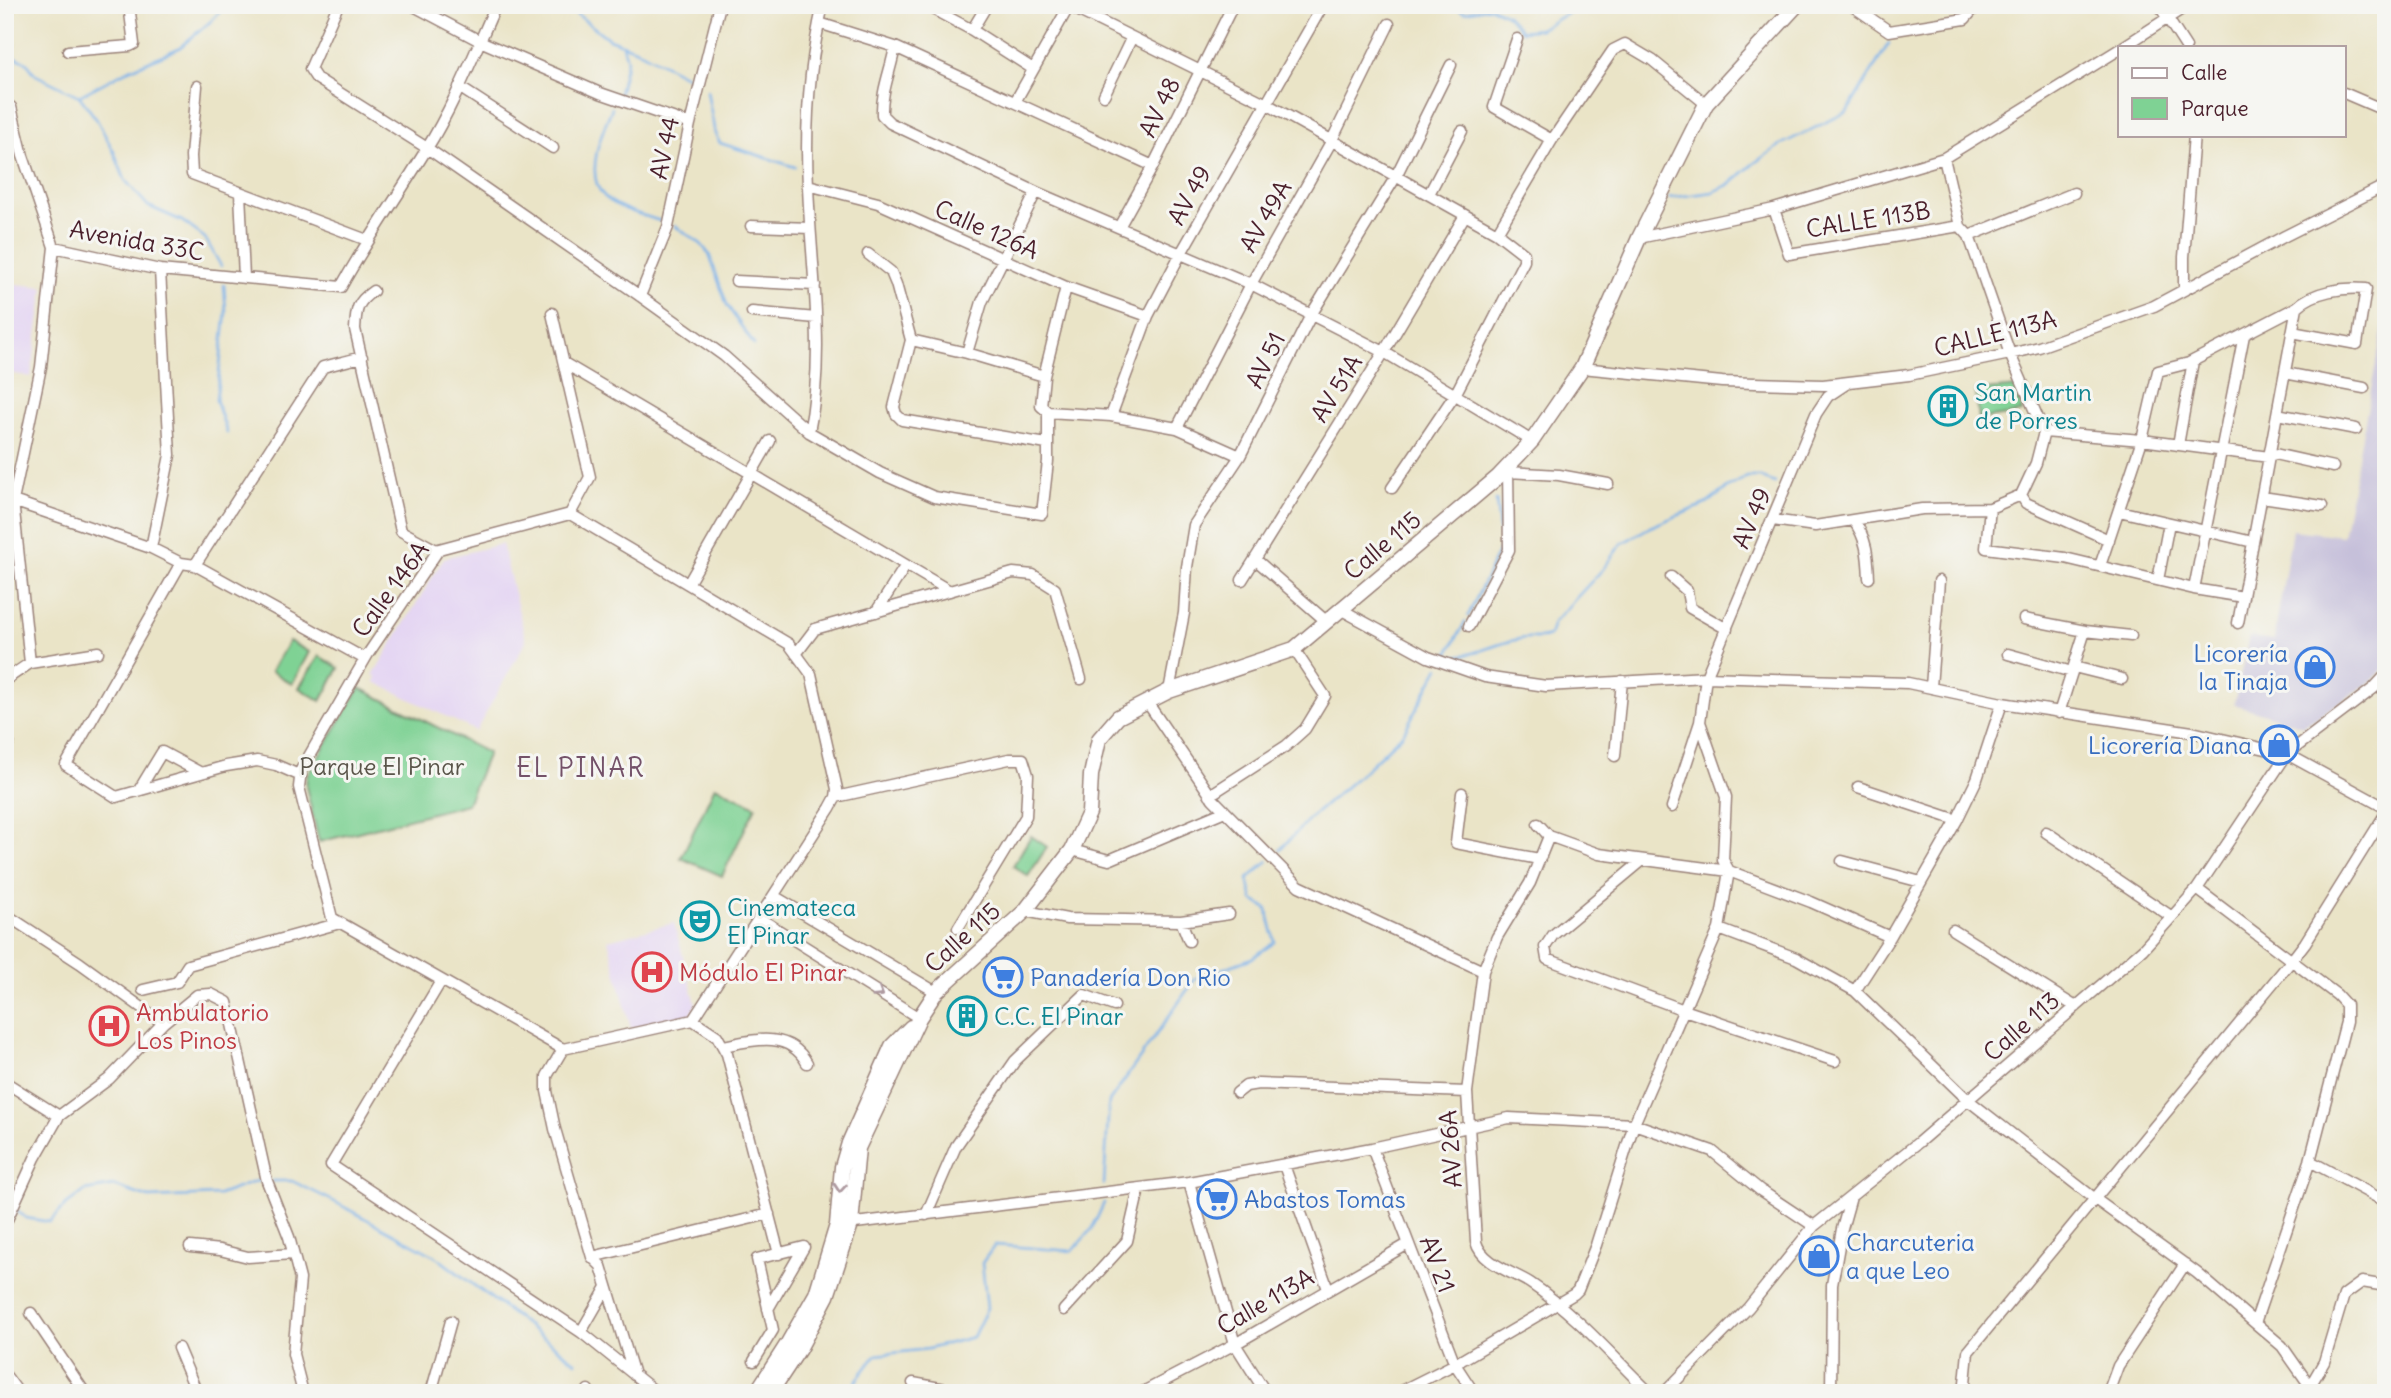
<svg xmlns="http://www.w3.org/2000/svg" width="2391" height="1398" font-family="Delius,sans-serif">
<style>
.built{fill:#e3d3f3}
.industrial{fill:#c6c0da}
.green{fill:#7fd294;stroke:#647860;stroke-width:2}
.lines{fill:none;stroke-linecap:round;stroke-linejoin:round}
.stream{stroke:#7ab1e9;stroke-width:2.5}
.minor-casing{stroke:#9a8279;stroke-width:13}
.major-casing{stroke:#9a8279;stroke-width:17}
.minor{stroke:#fff;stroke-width:10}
.major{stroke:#fff;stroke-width:14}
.oneway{stroke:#ae9aa0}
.labels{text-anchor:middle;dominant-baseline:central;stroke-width:6;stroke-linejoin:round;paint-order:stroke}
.street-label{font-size:24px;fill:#4a1f2b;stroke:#f6f6f2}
.culture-label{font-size:24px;fill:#0d838f;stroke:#f6f6f2;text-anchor:start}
.shop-label{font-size:24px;fill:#366cbe;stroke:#f6f6f2;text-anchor:start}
.park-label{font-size:24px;fill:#5a554a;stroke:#f6f6f2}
.health-label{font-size:24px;fill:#be3a42;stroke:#f6f6f2;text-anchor:start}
.neighbourhood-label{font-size:26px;letter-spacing:2px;fill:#745269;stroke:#f6f6f2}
</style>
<rect width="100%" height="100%" fill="#f6f6f2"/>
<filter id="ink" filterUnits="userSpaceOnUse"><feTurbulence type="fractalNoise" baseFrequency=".0143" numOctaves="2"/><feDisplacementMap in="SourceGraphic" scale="14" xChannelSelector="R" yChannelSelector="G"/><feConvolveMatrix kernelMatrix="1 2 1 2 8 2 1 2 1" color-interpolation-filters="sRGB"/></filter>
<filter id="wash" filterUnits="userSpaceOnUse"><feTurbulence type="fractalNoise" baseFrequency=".00686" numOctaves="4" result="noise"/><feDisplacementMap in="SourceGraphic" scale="28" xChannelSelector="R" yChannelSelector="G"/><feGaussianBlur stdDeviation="1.57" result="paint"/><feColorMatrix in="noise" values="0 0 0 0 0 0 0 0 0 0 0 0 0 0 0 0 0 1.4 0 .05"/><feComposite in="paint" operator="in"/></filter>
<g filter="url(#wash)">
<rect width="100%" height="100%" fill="#eae4c7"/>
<!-- built -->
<path class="built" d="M5 283 44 287 31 377 5 372Z
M502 544 526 641 476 731 375 682 377 677 373 675 444 558Z
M674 923 696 1004 690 1015 631 1029 608 940Z"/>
<!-- industrial -->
<path class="industrial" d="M2386 312V666L2371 682 2303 726 2234 704 2249 637 2274 640 2292 530 2343 536Z"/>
<!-- green -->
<path class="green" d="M2018 387 2022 413 1979 419 1976 391Z
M289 641 309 652 292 684 271 671Z
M319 656 339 668 321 701 299 688Z
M360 688 488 753 467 804 319 842 306 787 307 775Z
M715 786 756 806 722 876 681 858Z
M1031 836 1047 847 1028 876 1013 866Z"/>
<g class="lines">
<!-- stream -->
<path class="stream" d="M565 5 609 39 635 49 690 78
M1451 5 1464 12 1491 7 1507 15 1522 31 1540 29 1571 11 1591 5
M5 53 26 62 36 75 79 96 126 71 179 48 210 22 226 5
M707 91 715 134 720 143 795 167
M619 94 627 59 623 46
M80 97 97 120 114 152 125 180 148 206 182 221 205 238 221 266
M612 108C602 131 583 177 605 197 618 209 643 215 660 221
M1669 198 1713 192 1730 184 1753 164 1782 144 1847 112 1889 43
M675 226 701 244 709 254 727 305 754 345
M224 285 226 312 216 400 227 433
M1468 616 1501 546 1496 500
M1465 622 1447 656C1472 659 1500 640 1527 638 1536 637 1540 640 1549 636L1553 623 1603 569 1621 544 1650 527 1708 503 1727 488 1747 477H1760L1775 483
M1280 850 1310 818 1362 773 1403 734 1439 667
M272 1181H292L333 1201 435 1256 576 1362
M1104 1184 1109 1102 1195 979 1252 958 1275 942 1267 909 1253 900 1248 879 1268 861
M16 1210 26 1218 50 1222 64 1207 85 1191 114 1186 149 1198 219 1195 257 1181H265
M852 1393 856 1381 876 1355 928 1349 973 1337 987 1308 982 1263 995 1245 1072 1251 1092 1229 1104 1203"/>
</g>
</g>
<g filter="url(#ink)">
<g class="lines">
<!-- minor casing -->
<g class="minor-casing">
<path id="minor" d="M338 5 310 69 316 78 427 148 640 296 724 356 809 432 880 473 934 497 1042 514 1048 461V412L1041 406 1044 376 1066 287
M412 5 480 41 600 93 690 124
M1067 5 1265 103 1497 233 1524 254V261L1456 393 1392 488
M1851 5 1889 31 1965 19 1977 5
M2159 5 2186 47
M927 6 972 30 1033 69
M819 23 895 47 1153 166
M972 30 987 5
M1517 39 1494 107 1552 140
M895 47C891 70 881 91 882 115L890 123 1036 192 1251 284 1384 352 1532 441
M2123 47 2188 5
M68 51 130 46 134 44 129 5
M197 86 191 156 192 174 367 240
M459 87 553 148
M2344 93 2386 111
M1104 95 1132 37
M1015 102 1069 6
M11 107 23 156 54 247
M808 185 878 203 1066 287 1148 316
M240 193 244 277
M1429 194 1462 131
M1774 209 1789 254 1960 226
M751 226 810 228
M1119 227 1153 166 1233 5
M1497 233 1552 140 1613 50 1625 44 1652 60 1706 104
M1969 236 2074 193
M1639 238 1774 209 1944 158 2120 49
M868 254 891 272 896 284 911 340 894 407 896 414 902 420 1047 444
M736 281 815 285
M2184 290V257L2194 135
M373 291C357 302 356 309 355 329L401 531 438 551
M640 296 668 227 690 124 720 5
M752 312 816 318
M552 313 590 477 570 514
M2292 332 2357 344 2366 289C2343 287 2314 291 2297 307
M911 340 967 353 1044 376
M967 353 982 302 1036 192
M564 363 950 591
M1582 368 1722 382 1823 385 1909 375 2010 354 2039 347 2154 306 2285 236 2386 185
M2285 373 2364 388
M1048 412 1111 416 1177 428 1240 456
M2277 414 2356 429
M1111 416 1148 316 1180 255 1323 5
M1177 428 1251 284 1331 142 1389 24
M809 432C826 352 811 268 808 186 805 126 809 64 823 5
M2044 432 2142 440 2269 457
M2178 445 2193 361
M2270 453 2333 467
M1508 472 1559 475 1608 484
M2021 495 2026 503 2109 540
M2262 497 2322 506
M5 502 13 501 151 548 181 563 195 565 365 659
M1990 508 1986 548 2065 558 2194 589 2243 597
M2119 511 2253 542
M570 514 789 644 811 674 837 789 836 797 830 808 693 1020 563 1049 332 918 299 787 301 770 368 654 439 549Z
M1773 520 1815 526 1922 509 1990 508 2021 495 2036 463 2044 432 2010 354 1969 236 1960 226 1944 158
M1853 520C1867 538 1868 556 1869 578
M151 548 170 455 160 270
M1255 559 1327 622
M181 563 66 765 116 797 226 766 257 761 276 765 301 776
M195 565 323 367 362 357
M2100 566 2142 440 2158 371 2189 363 2297 307 2238 623
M1671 577 1687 591 1690 608 1727 629
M1242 580 1384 352 1464 217
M2158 580 2169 523
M688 584 770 441
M2194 589 2244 335
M1342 610 1428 657 1485 677 1546 686 1706 677 1908 683 2002 703 2192 732 2287 754 2386 808
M876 612 906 565
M2024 619 2085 631 2131 636
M1469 626 1509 550 1508 466
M796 654 815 629 1013 573 1033 575 1055 589 1081 679
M2008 654 2072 672
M30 663 98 652
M2074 667 2122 679
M5 680 30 663 13 501 41 367 54 247 160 270 341 287C367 240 398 196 426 150 454 105 474 54 496 5
M1931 687 1939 581
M1169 691 1184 613 1187 567 1194 525 1240 456 1311 315 1395 178 1451 65
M1147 702 1213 799 1299 886 1483 971
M2059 713 2085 631
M5 744 9 743
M1615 756 1622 681
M1858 787 1957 820
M139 790 162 752 201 773
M1462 793 1456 843 1539 859
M1210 795 1286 746 1305 729 1325 696 1294 649
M836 797 1009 759H1023L1028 775 1026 816 958 928
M1672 807 1700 722
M1538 824 1549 836 1599 854 1729 871 1811 902 1890 937
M2046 832 2172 917
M1549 836 1530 883 1497 937 1483 971 1467 1092 1476 1242C1482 1264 1513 1272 1530 1283 1575 1313 1612 1356 1650 1393
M1072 850 1109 860 1225 811
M1643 860 1553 935 1545 947 1547 959 1684 1010 1835 1061
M1842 861 1921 882
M2197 889 2337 995 2346 1005V1022L2310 1161 2255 1323
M774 896 936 992
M1025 911 1067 919 1181 921 1229 914
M5 914 80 963 163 1023
M759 918 919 1018
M1181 921 1189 941
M1719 929 1796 958 1855 991 1968 1100 2095 1199 2197 1273 2255 1323 2282 1346 2310 1386 2311 1393
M1953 930 2076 1007
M441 981 331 1165 581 1332 657 1393
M143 990 177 982 188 965 340 923
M1855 991 1890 937 1957 820 1977 779 2002 703
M693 1020 717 1036 727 1054 779 1254
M723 1046C753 1040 789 1030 807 1063
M563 1049 547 1076V1091L555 1129 592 1257 601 1266 634 1375
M5 1082 59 1116 35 1158 5 1224
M1237 1093 1246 1086 1258 1084 1467 1092
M59 1116 109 1079 163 1023 197 995 211 994 227 1002 267 1181 289 1237 300 1279 293 1354 303 1393
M1372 1148 1455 1364 1474 1393
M2310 1161 2386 1202
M1284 1165 1328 1289
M1189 1182 1235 1344 1266 1393
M926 1215 956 1146 1015 1061 1084 995 1114 1006
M847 1224 1189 1182 1372 1148 1509 1118 1634 1124 1712 1151 1760 1190 1814 1226
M190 1247 220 1250 248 1257 293 1254
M592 1257 769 1214
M1064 1310 1127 1241 1139 1189
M31 1313 85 1393
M581 1332 607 1287
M178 1348 197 1393
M754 1361 773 1330 757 1259 804 1247 768 1309
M913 1383 967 1393
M2310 1386 2324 1362 2344 1295 2362 1282 2386 1286
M588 1390V1393
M431 1393 451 1321
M1141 1393 1235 1344 1408 1244
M1397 1393 1455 1364 1574 1294 1578 1290 1596 1245 1634 1124 1719 929 1729 871 1723 860 1726 797 1700 722 1706 677 1816 414 1828 396 1846 384
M1664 1393 1748 1308 1814 1226 1919 1142 2143 949 2197 889 2287 754 2374 688 2386 675
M1831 1393 1832 1285 1842 1229 1851 1197
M1964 1393 1968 1352 2292 960 2305 943 2386 813
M2108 1393 2118 1366 2185 1264"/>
</g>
<!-- major casing -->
<g class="major-casing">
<path id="major" d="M5 1378 16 1393
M756 1393 788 1343 816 1294 837 1225 842 1167 849 1143 892 1046 911 1027
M770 1393 799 1349 827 1296 851 1224 858 1148 919 1018 936 992 1025 911 1072 850 1089 813 1091 775 1099 739 1118 717 1169 691 1294 649 1498 477 1532 441 1582 368 1639 238 1706 104 1797 5"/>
</g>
<!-- minor -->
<use href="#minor" class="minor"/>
<!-- major -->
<use href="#major" class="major"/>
</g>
<!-- one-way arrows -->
<defs><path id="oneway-chevron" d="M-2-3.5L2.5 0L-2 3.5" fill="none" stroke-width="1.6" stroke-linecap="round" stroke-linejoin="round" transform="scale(1.75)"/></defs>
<g class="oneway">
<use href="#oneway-chevron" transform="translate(879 993) rotate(32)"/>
<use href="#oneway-chevron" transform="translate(840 1188) rotate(95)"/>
</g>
</g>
<!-- icons -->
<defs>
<g id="building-ring" transform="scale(2.0125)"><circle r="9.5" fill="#f6f6f2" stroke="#0f9aa8" stroke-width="1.5"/><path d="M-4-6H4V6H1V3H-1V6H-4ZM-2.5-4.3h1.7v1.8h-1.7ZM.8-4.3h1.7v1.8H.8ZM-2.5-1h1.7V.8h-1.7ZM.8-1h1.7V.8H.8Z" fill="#0f9aa8"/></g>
<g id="shop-ring" transform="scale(2.0125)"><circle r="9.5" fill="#f6f6f2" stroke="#3f7fe0" stroke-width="1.5"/><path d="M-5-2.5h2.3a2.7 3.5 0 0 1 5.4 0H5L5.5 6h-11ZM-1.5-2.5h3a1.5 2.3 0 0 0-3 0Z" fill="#3f7fe0"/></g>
<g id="theatre-ring" transform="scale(2.0125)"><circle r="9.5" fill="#f6f6f2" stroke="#0f9aa8" stroke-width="1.5"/><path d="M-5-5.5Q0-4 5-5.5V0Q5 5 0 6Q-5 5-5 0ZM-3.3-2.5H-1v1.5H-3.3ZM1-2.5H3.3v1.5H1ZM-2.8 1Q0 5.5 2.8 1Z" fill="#0f9aa8"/></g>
<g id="hospital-ring" transform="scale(2.0125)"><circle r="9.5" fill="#f6f6f2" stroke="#e0444e" stroke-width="1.5"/><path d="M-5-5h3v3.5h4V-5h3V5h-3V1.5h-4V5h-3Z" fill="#e0444e"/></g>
<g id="supermarket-ring" transform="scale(2.0125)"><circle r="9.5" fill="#f6f6f2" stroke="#3f7fe0" stroke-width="1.5"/><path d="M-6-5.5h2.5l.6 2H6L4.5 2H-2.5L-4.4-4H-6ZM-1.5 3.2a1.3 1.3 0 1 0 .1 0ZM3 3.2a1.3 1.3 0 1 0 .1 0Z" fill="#3f7fe0"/></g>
</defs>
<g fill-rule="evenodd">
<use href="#building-ring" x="1948" y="406"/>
<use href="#shop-ring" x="2315" y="667"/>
<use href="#shop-ring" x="2279" y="745"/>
<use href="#theatre-ring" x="700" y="921"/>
<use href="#hospital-ring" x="652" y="972"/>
<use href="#supermarket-ring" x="1003" y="977"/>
<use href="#building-ring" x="967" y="1016"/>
<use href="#hospital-ring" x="109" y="1026"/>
<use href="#supermarket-ring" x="1217" y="1199"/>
<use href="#shop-ring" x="1819" y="1256"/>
</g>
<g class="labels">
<!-- street labels -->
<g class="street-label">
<text transform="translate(1159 107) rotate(-64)">AV 48</text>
<text transform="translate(664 148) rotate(-78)">AV 44</text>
<text transform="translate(1189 195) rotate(-61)">AV 49</text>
<text transform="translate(1265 216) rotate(-60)">AV 49A</text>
<text transform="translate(1868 219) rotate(-9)">CALLE 113B</text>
<text transform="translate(987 229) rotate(24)">Calle 126A</text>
<text transform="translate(137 240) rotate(10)">Avenida 33C</text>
<text transform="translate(1995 333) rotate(-14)">CALLE 113A</text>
<text transform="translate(1265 360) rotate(-64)">AV 51</text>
<text transform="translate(1336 388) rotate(-58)">AV 51A</text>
<text transform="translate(1751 518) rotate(-67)">AV 49</text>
<text transform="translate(1382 545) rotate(-40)">Calle 115</text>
<text transform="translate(390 589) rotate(-54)">Calle 146A</text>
<text transform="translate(962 937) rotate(-42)">Calle 115</text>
<text transform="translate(2021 1026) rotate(-41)">Calle 113</text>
<text transform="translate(1450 1149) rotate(-94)">AV 26A</text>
<text transform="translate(1438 1264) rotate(69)">AV 21</text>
<text transform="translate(1265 1301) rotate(-30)">Calle 113A</text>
</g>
<!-- culture labels -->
<g class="culture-label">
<text x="1975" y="392">San Martin<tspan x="1975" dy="28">de Porres</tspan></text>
<text x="727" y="907">Cinemateca<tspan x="727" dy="28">El Pinar</tspan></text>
<text x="994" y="1016">C.C. El Pinar</text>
</g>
<!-- shop labels -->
<g class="shop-label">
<text x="2288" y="653" text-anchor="end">Licorería<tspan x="2288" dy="28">la Tinaja</tspan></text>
<text x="2252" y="745" text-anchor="end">Licorería Diana</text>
<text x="1030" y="977">Panadería Don Rio</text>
<text x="1244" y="1199">Abastos Tomas</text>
<text x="1846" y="1242">Charcuteria<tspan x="1846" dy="28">a que Leo</tspan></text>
</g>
<!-- park labels -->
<g class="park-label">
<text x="382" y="766">Parque El Pinar</text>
</g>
<!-- health labels -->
<g class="health-label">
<text x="679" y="972">Módulo El Pinar</text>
<text x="136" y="1012">Ambulatorio<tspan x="136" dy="28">Los Pinos</tspan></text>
</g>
<!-- neighbourhood labels -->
<g class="neighbourhood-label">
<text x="581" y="767">EL PINAR</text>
</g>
</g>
<!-- margin -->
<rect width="2391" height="1398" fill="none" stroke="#f6f6f2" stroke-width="28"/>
<!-- legend -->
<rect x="2118" y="46" width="228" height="91" fill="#f6f6f2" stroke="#b1a0a2" stroke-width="2"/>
<rect x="2132" y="68" width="35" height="10" fill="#ffffff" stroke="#b1a0a2" stroke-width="2"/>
<text x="2181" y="80" font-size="21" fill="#4a1f2b">Calle</text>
<rect x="2132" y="98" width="35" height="21" fill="#7fd294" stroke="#b1a0a2" stroke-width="2"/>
<text x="2181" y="116" font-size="21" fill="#4a1f2b">Parque</text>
</svg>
